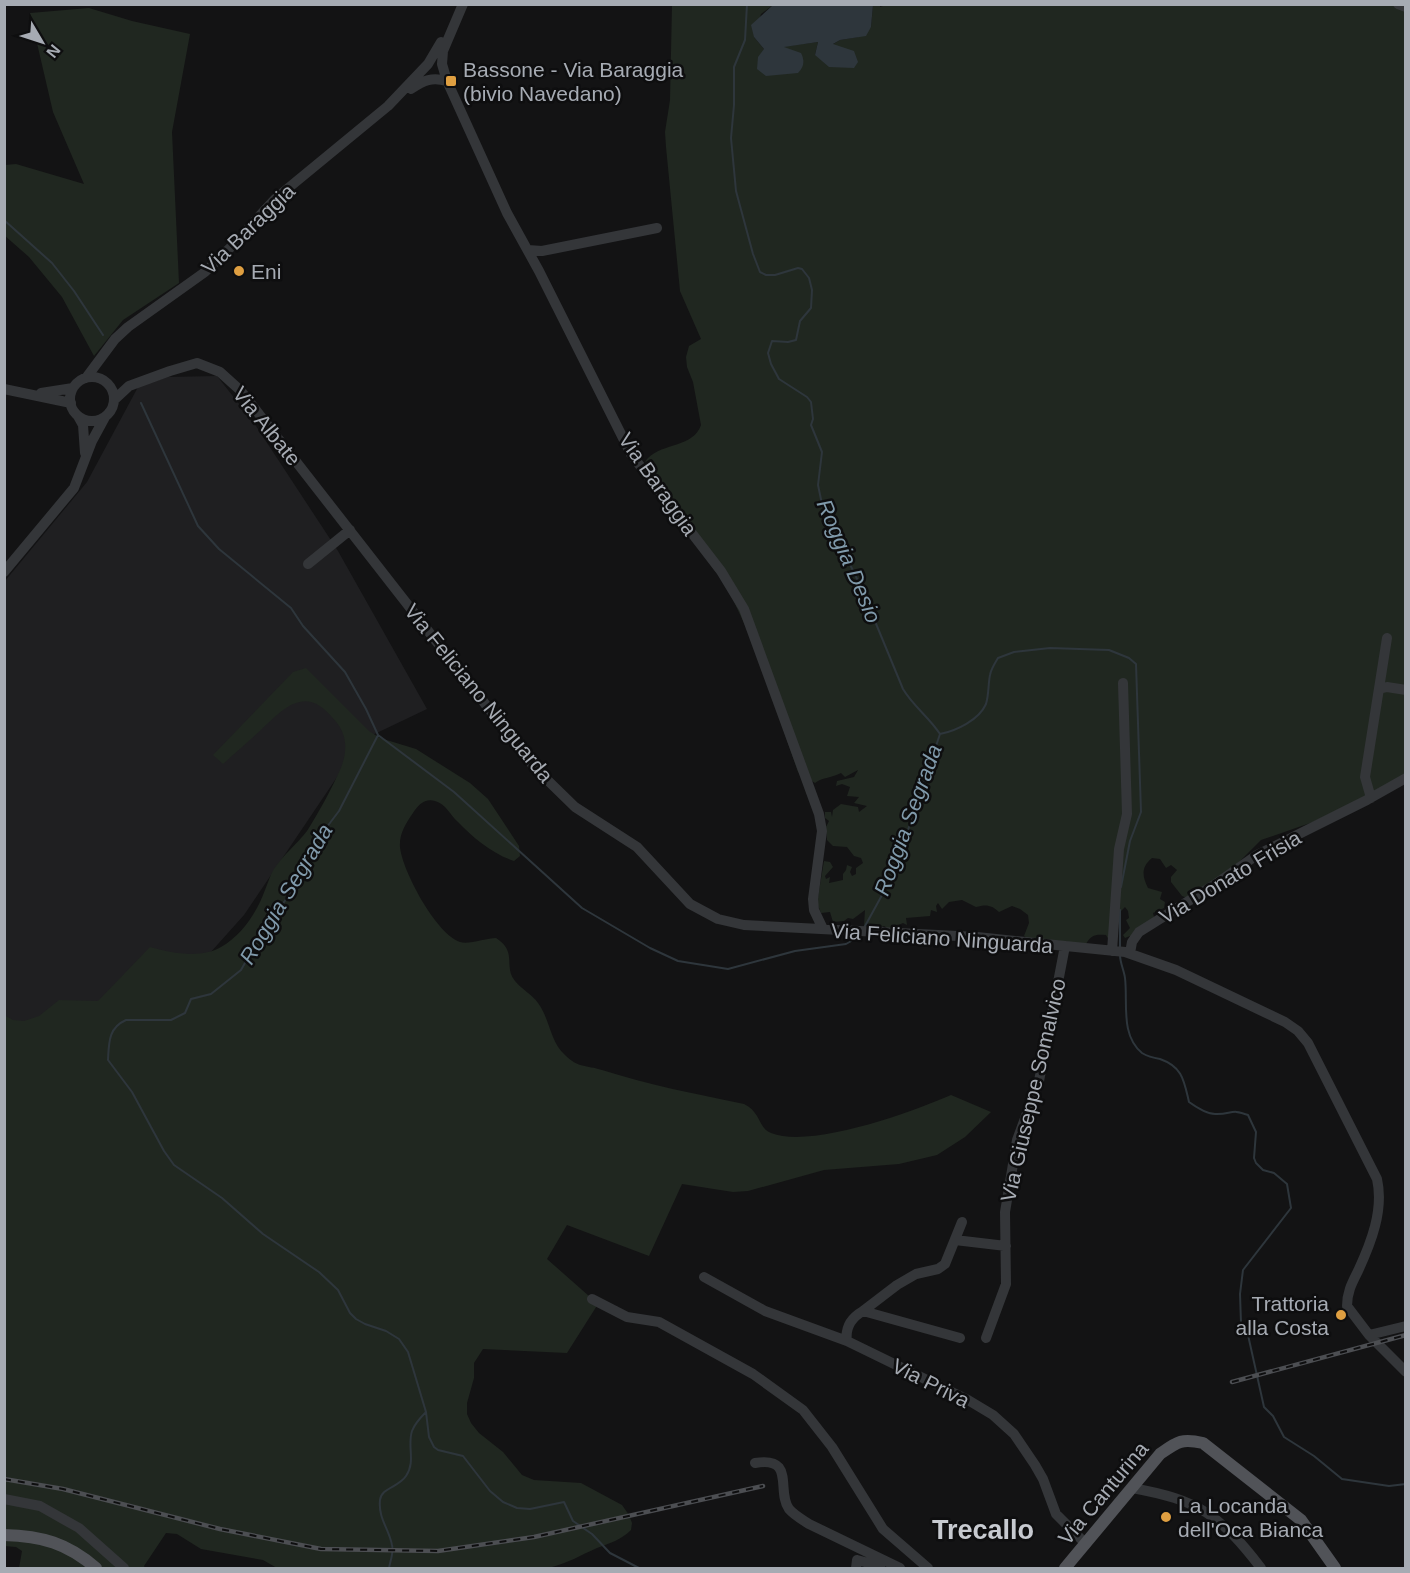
<svg xmlns="http://www.w3.org/2000/svg" width="1410" height="1573" font-family="Arial,sans-serif">
<style>
.built{fill:#1f1f21}
.green{fill:#202720}
.water{fill:#2e363c}
.lines{fill:none;stroke-linecap:round;stroke-linejoin:round}
.stream{stroke:#2e363c;stroke-width:2}
.minor{stroke:#343639;stroke-width:10}
.major{stroke:#515358;stroke-width:12}
.rail-casing{stroke:#4c4e52;stroke-width:4.5}
.rail{stroke:#0e0e0f;stroke-width:2;stroke-dasharray:7;stroke-linecap:butt}
.poi-dot{fill:#df9f41;stroke:#0e0e0f;stroke-width:2}
.labels{text-anchor:middle;dominant-baseline:central;stroke-width:5;stroke-linejoin:round;paint-order:stroke}
.poi-label{font-size:21px;fill:#a6abb3;stroke:#0e0e0f;text-anchor:start}
.street-label{font-size:21px;fill:#a6abb3;stroke:#0e0e0f}
.water-label{font-size:22px;font-style:italic;fill:#809aab;stroke:#0e0e0f}
.district-label{font-size:27px;font-weight:bold;fill:#c7cad0;stroke:#0e0e0f}
</style>
<rect width="100%" height="100%" fill="#131314"/>
<!-- built -->
<path class="built" d="M217 376 254 423 338 551 427 709 362 740 244 915 176 991 5 1051V581L87 482 138 387 168 377Z"/>
<!-- green -->
<path class="green" d="M889 4 1405 5 1406 773 1389 786 1313 822 1261 840 1226 875 1187 898 1182 896 1171 882V877L1177 870 1171 865 1166 868 1160 859 1152 858C1141 867 1142 876 1148 888L1162 892 1160 899 1165 902 1164 908 1153 913 1154 917 1130 938V936L1125 938 1123 935 1130 928 1126 920 1129 918 1128 911 1125 907 1119 913 1109 940 1106 935C1095 934 1091 935 1086 944L1028 939 1024 936 1029 923 1028 915 1020 909 1012 906 999 912C992 905 986 904 976 907L962 900 949 902 942 909 938 903 936 906 937 912 931 910 930 916 906 918 907 925 903 923 889 929 884 926 874 930 864 926 865 910 853 919 848 918 844 921 833 922 830 912 821 913 817 903 824 861 830 862 833 867 825 876 826 879 830 877 829 883 843 880V874L846 870 847 865 852 867 850 872 852 876 856 874V868L863 863 861 858 854 856 847 847 833 846 827 840 826 827 829 821 825 818V812H831L832 817 833 810 841 804 858 807 859 812 867 806 854 803 859 797 847 796 850 787 842 784 836 786 837 781 854 777 858 770 845 777 841 773C832 778 823 777 815 783L798 772 752 640 727 587 641 471C643 467 645 461 648 458 663 443 694 447 701 425L693 382 687 367 686 357 689 346 701 339 680 291 666 147 665 132 670 100 672 5H773L761 14 754 37 764 49 818 42 815 55 840 40 858 37 871 27 873 5H880V7Z
M89 8 132 21 190 34 172 132 179 283 123 320 94 356 62 297 29 257 4 235 5 165 16 164 84 184 53 112 30 13Z
M306 668 369 731 380 738 416 749 470 783 488 799 519 846 520 856 514 861C493 854 473 838 458 822 450 815 446 804 435 801 425 798 418 805 413 813 406 823 399 834 400 847 402 870 436 934 460 942 468 945 487 938 496 938 518 952 503 966 515 981 521 989 532 994 538 1003 550 1019 550 1042 565 1055 578 1068 586 1065 602 1070 649 1085 696 1094 744 1104 761 1112 758 1128 771 1133 811 1149 912 1112 951 1095L991 1112 965 1137 937 1155 899 1164 824 1170 748 1191 733 1192 682 1184 649 1256 567 1225 547 1259 598 1304 567 1353 483 1349 474 1363V1378L467 1403V1414L471 1423 479 1433 503 1452 522 1475 534 1480 581 1483 622 1505 629 1515 632 1523 631 1530C621 1540 610 1543 597 1548 581 1555 568 1563 552 1567L277 1568 263 1560 201 1549 177 1534 166 1533 144 1566 145 1568H19L22 1551 16 1547 4 1546V1015L13 1020 24 1021 39 1016 59 1000 98 1001 150 947C171 953 201 959 221 947 242 935 257 912 265 890 268 883 270 875 274 869 283 855 297 844 307 831 319 812 331 790 340 770 347 754 348 737 337 723 311 689 293 699 267 724 253 738 237 751 223 764L213 755 293 672Z"/>
<!-- water -->
<path class="water" d="M773 5H873L871 27 866 36 840 40 833 44 854 51 858 62 854 68 829 67 815 55 818 42 784 47 801 53C805 61 804 67 798 73L766 76 757 69 758 57 764 49 754 37 751 25Z"/>
<g class="lines">
<!-- stream -->
<path class="stream" d="M747 4 745 40 734 67V105L731 138 736 191 753 254 760 272 766 275H775L798 268 802 269 809 278 812 290 811 308 800 321 796 340 788 342 772 341 768 353 771 364 779 379 807 397 811 402 813 419 811 425 822 452 818 485 823 509 860 585 903 689C913 706 929 717 940 734
M4 220 52 263 74 291 103 335
M141 403 198 526 219 549 291 608 303 626 345 672 366 709 378 735 454 792 582 908 650 948 678 961 728 969 795 951 846 944 860 936
M940 734C956 731 979 720 986 704 989 694 988 685 990 675 991 669 995 663 998 658L1014 652 1050 648 1109 650 1129 658 1136 664 1141 812 1130 841 1121 887
M378 735 339 811 317 840 292 891 263 931 241 970 211 994 191 999 185 1013 171 1020H126C108 1028 109 1043 108 1060L132 1092 164 1151 174 1165 222 1198 263 1234 319 1272 338 1290 350 1313 356 1319 365 1324 386 1331 399 1339 408 1352 426 1412 429 1437 434 1447 438 1450 463 1456 490 1491 503 1502 517 1508 530 1509 564 1502 573 1521 592 1534 610 1553 639 1568
M864 928 893 875 940 734
M1120 947V910
M1120 955C1120 963 1124 970 1125 978 1128 1002 1120 1035 1142 1053 1147 1056 1154 1058 1160 1059 1183 1067 1184 1081 1189 1102 1196 1107 1206 1114 1215 1114 1231 1115 1231 1108 1248 1115L1256 1132 1254 1158 1256 1163 1263 1170 1274 1173 1287 1184 1291 1208 1243 1270 1240 1294 1241 1323 1248 1335 1264 1407 1273 1416 1284 1437 1314 1456 1342 1479 1389 1486 1406 1484
M389 1568C390 1562 394 1552 392 1545 389 1529 378 1518 380 1500 381 1488 399 1487 406 1476 416 1462 407 1446 412 1431 415 1423 421 1417 426 1412"/>
<!-- minor -->
<path class="minor" d="M463 4 443 51 442 64 447 81 507 213 539 271 631 454 721 571 744 609 819 814 822 831 813 899 814 910 823 929
M1398 4 1406 7
M411 89C424 80 432 77 447 81
M528 250 542 251 657 228
M70 399a22 22 0 1 1 44 0a22 22 0 1 1-44 0Z
M86 378 115 339 128 327 205 272 233 245 275 199 388 106 428 64 441 42
M4 389 71 403
M41 393 73 388
M114 400 129 386 170 371 197 363 220 372 241 391 535 768 575 807 637 847 690 904 718 919 744 925 977 937 1125 952 1176 970 1285 1022 1298 1031 1308 1043 1377 1179C1384 1210 1371 1243 1358 1271 1352 1283 1347 1292 1347 1306L1369 1335 1406 1372
M78 416 83 425 85 453
M308 564 350 530
M4 572 74 488 92 441 105 417
M1379 689 1387 687 1406 690
M1371 798 1365 777 1387 638
M1112 951 1119 849 1127 814 1123 683
M1130 953 1132 942 1139 932 1214 885 1257 855 1367 800 1406 778
M955 1240 1006 1246
M704 1277 765 1311 847 1341 968 1400 993 1415 1014 1434 1035 1465 1043 1479 1056 1514 1086 1544
M592 1299 627 1317 659 1322 753 1374 803 1410 832 1447 883 1529 928 1568
M863 1311 897 1285 916 1274 938 1269 945 1264 962 1222
M1369 1335 1406 1326
M986 1338 1006 1284 1005 1212 1017 1140 1039 1081 1065 946
M847 1341C845 1328 851 1318 863 1311L960 1338
M755 1463C796 1456 776 1491 789 1509 794 1515 803 1520 809 1524L900 1568
M1132 1488C1199 1500 1220 1515 1261 1568
M4 1499 40 1506 79 1528 124 1568
M856 1568 857 1560 880 1566V1568"/>
<!-- major -->
<path class="major" d="M4 1535C42 1536 67 1543 96 1568
M1065 1568 1160 1454C1177 1442 1181 1438 1203 1443L1301 1520 1335 1568"/>
<!-- rail casing -->
<g class="rail-casing">
<path id="rail" d="M1232 1382 1406 1335
M4 1479 63 1489 220 1529 321 1549 438 1551 534 1537 763 1486"/>
</g>
<!-- rail -->
<use href="#rail" class="rail"/>
</g>
<!-- markers -->
<g class="poi-dot">
<rect x="445" y="75" width="12" height="12" rx="3"/>
<circle cx="239" cy="271" r="6"/>
<circle cx="1341" cy="1315" r="6"/>
<circle cx="1166" cy="1517" r="6"/>
</g>
<g class="labels">
<!-- poi labels -->
<g class="poi-label">
<text x="463" y="69">Bassone - Via Baraggia<tspan x="463" dy="24">(bivio Navedano)</tspan></text>
<text x="251" y="271">Eni</text>
<text x="1329" y="1303" text-anchor="end">Trattoria<tspan x="1329" dy="24">alla Costa</tspan></text>
<text x="1178" y="1505">La Locanda<tspan x="1178" dy="24">dell'Oca Bianca</tspan></text>
</g>
<!-- street labels -->
<g class="street-label">
<text transform="translate(248 229) rotate(-44)">Via Baraggia</text>
<text transform="translate(267 426) rotate(51)">Via Albate</text>
<text transform="translate(658 484) rotate(55)">Via Baraggia</text>
<text transform="translate(479 693) rotate(51)">Via Feliciano Ninguarda</text>
<text transform="translate(1230 877) rotate(-31)">Via Donato Frisia</text>
<text transform="translate(942 938) rotate(4)">Via Feliciano Ninguarda</text>
<text transform="translate(1033 1090) rotate(-77)">Via Giuseppe Somalvico</text>
<text transform="translate(931 1383) rotate(27)">Via Priva</text>
<text transform="translate(1103 1493) rotate(-50)">Via Canturina</text>
</g>
<!-- water labels -->
<g class="water-label">
<text transform="translate(849 561) rotate(67)">Roggia Desio</text>
<text transform="translate(908 820) rotate(-70)">Roggia Segrada</text>
<text transform="translate(286 894) rotate(-59)">Roggia Segrada</text>
</g>
<!-- district labels -->
<g class="district-label">
<text x="983" y="1530">Trecallo</text>
</g>
</g>
<!-- border -->
<rect width="1410" height="1573" fill="none" stroke="#a6abb3" stroke-width="12"/>
<!-- north arrow -->
<g transform="translate(42 42) rotate(129)" stroke="#0e0e0f" stroke-width="4.5" paint-order="stroke">
<path d="M0-4.5L10 22L0 15L-10 22Z" fill="#a6abb3"/>
<text y="-9" font-size="16" font-weight="bold" text-anchor="middle" fill="#a6abb3">N</text>
</g>
</svg>
